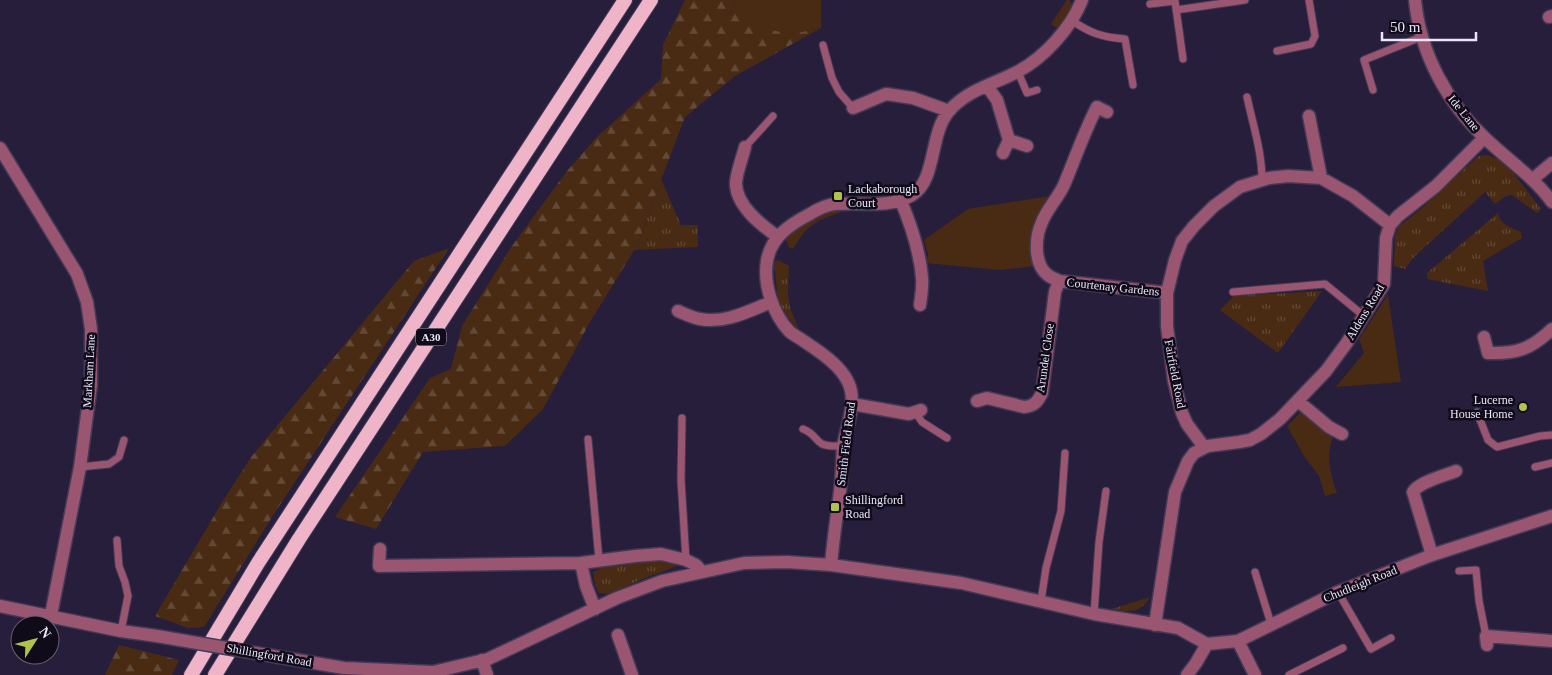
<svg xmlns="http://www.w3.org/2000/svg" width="1552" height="675" font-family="Georgia,serif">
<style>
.grass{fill:url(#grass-tufts)}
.forest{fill:url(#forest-firs)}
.park{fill:#492b13}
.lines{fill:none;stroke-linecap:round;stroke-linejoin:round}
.service-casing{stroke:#423a57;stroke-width:9}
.minor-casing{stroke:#423a57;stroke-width:15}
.tertiary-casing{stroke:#423a57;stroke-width:15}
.trunk-casing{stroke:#423a57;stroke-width:16}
.service{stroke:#9a5570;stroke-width:7}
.minor{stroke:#9a5570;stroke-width:12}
.tertiary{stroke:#9a5570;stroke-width:12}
.trunk{stroke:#f0b4c8;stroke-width:14}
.minor-bridge-casing{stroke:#423a57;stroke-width:15;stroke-linecap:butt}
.minor-bridge{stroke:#9a5570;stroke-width:12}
.poi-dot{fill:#b2c34c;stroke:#0f0b18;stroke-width:2}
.labels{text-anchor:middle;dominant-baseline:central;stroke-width:5;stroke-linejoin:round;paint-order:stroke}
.shield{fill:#0f0b18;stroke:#a8a4b6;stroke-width:1}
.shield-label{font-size:11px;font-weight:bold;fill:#eae5fa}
.street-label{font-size:12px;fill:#eae5fa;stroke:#0f0b18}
.poi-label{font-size:12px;fill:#eae5fa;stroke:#0f0b18;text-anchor:start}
</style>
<defs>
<pattern id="grass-tufts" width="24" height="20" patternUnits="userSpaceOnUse" patternTransform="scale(1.25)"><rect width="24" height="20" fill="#492b13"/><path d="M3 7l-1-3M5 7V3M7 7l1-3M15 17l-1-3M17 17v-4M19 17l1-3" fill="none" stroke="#634a36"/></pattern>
<pattern id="forest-firs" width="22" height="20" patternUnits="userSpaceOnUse" patternTransform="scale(1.25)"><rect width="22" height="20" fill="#492b13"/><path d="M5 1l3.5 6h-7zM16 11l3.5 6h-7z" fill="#634a36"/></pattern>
</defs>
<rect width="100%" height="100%" fill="#271e3c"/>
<!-- grass -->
<path class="grass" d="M1067 0H1069L1072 4 1070 10 1057 28 1051 24Z
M1487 155 1505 162 1541 209 1537 213 1512 195 1506 196 1495 204 1485 192 1413 258 1405 269 1394 266 1395 236 1398 227 1421 209 1475 159 1479 156Z
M661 179 681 225H698V247L634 250 638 244Z
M839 210 841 212C815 221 807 225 793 249L789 247 785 238C804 219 814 216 839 210Z
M1498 213C1499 224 1512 228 1521 232L1522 238 1483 261 1488 291 1427 279V273Z
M778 260 789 266 788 295 790 308 799 330 785 314 778 299 774 262Z
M1322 291 1278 353 1220 310 1234 296Z
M648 560 667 562 677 566 640 580 609 594 599 593 595 585 593 572 604 567Z
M1150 597C1140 614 1129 612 1112 609Z"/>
<!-- forest -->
<path class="forest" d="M685 0H734L735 8 790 34 821 28 735 76 685 117 652 204 638 244 590 322 543 409 505 446 423 452 376 529 335 517 430 378 451 369 462 326 512 246 567 171 597 137 661 79 663 45Z
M449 248 272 517 204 627 188 628 155 616 224 499 252 456 414 261Z
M119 645 179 660 172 675H105Z"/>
<!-- park -->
<path class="park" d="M734 0H821V28L790 34 754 26 735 8Z
M1050 196 1037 221 1035 266 1000 270 926 263 928 254 924 240 968 209Z
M1388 295 1401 382 1336 387 1364 353 1359 339Z
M1304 409 1334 435C1325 455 1330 473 1337 493L1325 496 1319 476 1304 456 1287 426Z"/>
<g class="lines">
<!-- service casing -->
<g class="service-casing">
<path id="service" d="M1150 4 1175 1 1183 59
M1176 10 1245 0
M1071 20C1090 33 1101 37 1125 39L1133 85
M823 45 832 78 839 92 853 108
M1277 51 1311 44 1315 36 1309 0
M1018 72 1027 93 1037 90
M1373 90 1364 60 1421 37
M1247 97C1253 125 1262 152 1262 180
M745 147 773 116
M1233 292 1325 284 1364 316
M915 412 922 422 947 438
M1477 412 1488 440 1497 447 1540 436 1552 435
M682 418 681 480 686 560
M803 429C814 433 815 440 822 444 829 447 837 446 843 446
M588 439 599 560
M80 467 109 464 119 457 124 440
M1535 467 1552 463
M117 540 119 566 125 582 128 596 121 631
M1459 571 1476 570 1479 601 1486 636
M1255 572 1271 624
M1338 592 1371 649 1391 638
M1041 601 1046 568 1061 511 1065 453
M1094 614 1099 542 1106 491
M1289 675 1343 648"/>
</g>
<!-- minor casing -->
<g class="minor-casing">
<path id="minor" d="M1415 0C1420 53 1447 103 1486 139 1508 160 1534 177 1552 202
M1549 17 1552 16
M987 86 997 100 1009 140 1027 146
M853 108 886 94 913 98 949 111
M1107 112 1097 107C1084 132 1075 159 1064 185 1058 198 1047 209 1042 222 1035 237 1033 265 1049 276 1052 278 1056 279 1059 281L1167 293
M1309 116 1321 178
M745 147C742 159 737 171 736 182 735 205 761 225 778 237
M0 148 77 274 87 302 91 329V385L80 467 51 615
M1003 153 1009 140
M1533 179 1552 163
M901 201C911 225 920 252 922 278 923 287 921 296 920 305
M678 311C685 314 693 318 700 319 725 324 749 311 771 302
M1484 337 1488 353C1517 354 1531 349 1552 329
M977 401 987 398 1024 407C1035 406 1038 401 1042 393L1055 292 1059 281
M1298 401 1329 427 1342 434
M852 404 909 414 921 410
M1204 447 1187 424 1182 413 1174 381 1167 326V293L1175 260 1182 241 1194 226 1214 206 1240 187 1269 178 1288 176 1321 178 1353 196 1390 225
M380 549 379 566 581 563 635 556 661 554 686 560 696 565 702 572
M1432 555 1413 492C1419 482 1444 476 1456 471
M581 563 586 586 595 609
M831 565C833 540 837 515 840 491 842 476 842 462 843 447 846 427 858 402 848 382 840 365 820 352 805 342 800 338 793 335 789 331 773 314 763 284 767 261 771 237 789 225 810 214 818 209 826 205 835 204 861 202 889 209 912 195 937 180 929 134 949 111 967 90 994 84 1017 72 1044 58 1071 28 1082 0
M0 606 121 631 157 636
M1155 625 1175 492 1188 461 1194 453 1208 446 1239 442 1250 440 1261 434 1280 419 1326 371 1346 344 1384 284 1386 238 1390 225 1398 216 1436 186 1484 138
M618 635 632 675
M1238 641 1255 675
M1487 645 1486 636 1552 641
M279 657 344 668 433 672 488 659 617 598 662 581 744 563 787 562 831 565 961 583 1094 614 1178 628 1207 644
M482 660 487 675"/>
</g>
<!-- tertiary casing -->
<g class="tertiary-casing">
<path id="tertiary" d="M1187 675 1196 663 1207 644 1238 641 1338 592 1432 555 1552 516"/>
</g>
<!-- trunk casing -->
<g class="trunk-casing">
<path id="trunk" d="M191 675 258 563 625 0
M215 675 299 539 651 0"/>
</g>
<!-- service -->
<use href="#service" class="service"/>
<!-- minor -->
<use href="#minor" class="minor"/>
<!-- tertiary -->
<use href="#tertiary" class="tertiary"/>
<!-- trunk -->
<use href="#trunk" class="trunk"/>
<!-- minor-bridge casing -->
<g class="minor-bridge-casing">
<path id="minor-bridge" d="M157 636 279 657"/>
</g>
<!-- minor-bridge -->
<use href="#minor-bridge" class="minor-bridge"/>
</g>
<!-- markers -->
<g class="poi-dot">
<rect x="833" y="191" width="10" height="10" rx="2.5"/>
<circle cx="1523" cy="407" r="5"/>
<rect x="830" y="502" width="10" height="10" rx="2.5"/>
</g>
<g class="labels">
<!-- shield labels -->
<rect class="shield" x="416" y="328.5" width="30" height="17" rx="4"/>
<g class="shield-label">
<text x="431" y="337">A30</text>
</g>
<!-- street labels -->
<g class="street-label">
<text transform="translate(1464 113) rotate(51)">Ide Lane</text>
<text transform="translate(1113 287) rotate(6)">Courtenay Gardens</text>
<text transform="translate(1365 312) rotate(-59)">Aldens Road</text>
<text transform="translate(1045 358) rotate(-82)">Arundel Close</text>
<text transform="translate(89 371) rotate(-87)">Markham Lane</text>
<text transform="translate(1175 374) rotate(79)">Fairfield Road</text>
<text transform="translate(846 444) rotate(-83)">Smith Field Road</text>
<text transform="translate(1360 584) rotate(-22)">Chudleigh Road</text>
<text transform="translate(269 655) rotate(10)">Shillingford Road</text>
</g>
<!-- poi labels -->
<g class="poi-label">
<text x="848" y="189">Lackaborough<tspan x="848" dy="14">Court</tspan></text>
<text x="1513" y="400" text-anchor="end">Lucerne<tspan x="1513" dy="14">House Home</tspan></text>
<text x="845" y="500">Shillingford<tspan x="845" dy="14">Road</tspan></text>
</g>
</g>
<!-- north arrow -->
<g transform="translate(35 640) rotate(54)"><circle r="24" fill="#0f0b18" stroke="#676272"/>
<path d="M0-4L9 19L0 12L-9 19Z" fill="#b2c34c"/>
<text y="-8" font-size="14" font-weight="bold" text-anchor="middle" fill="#eae5fa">N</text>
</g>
<!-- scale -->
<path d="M1382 32v8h94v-8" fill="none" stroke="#eae5fa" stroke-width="2.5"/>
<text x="1390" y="32" font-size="15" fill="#eae5fa" stroke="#0f0b18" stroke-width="4" paint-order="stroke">50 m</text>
</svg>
